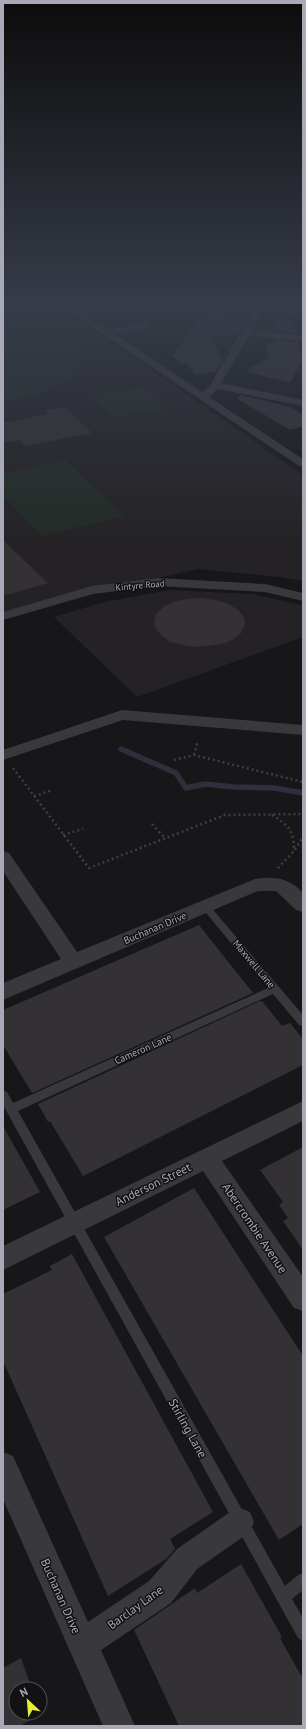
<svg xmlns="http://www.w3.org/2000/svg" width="306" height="1729" font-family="'PT Sans',sans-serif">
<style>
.built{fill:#242225}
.green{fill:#232b27}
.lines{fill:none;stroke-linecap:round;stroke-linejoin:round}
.stream{stroke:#2d2f3c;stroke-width:5.5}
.building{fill:#333134}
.path{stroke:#3e3e44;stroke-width:2.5;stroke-dasharray:2 3;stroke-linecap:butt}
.service{fill:#39383d;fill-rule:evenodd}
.minor{fill:#39383d;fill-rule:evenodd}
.labels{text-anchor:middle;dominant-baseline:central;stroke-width:3;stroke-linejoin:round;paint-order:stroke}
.far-street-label{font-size:9px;fill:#aaa9b8;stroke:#121113}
.street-label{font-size:10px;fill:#aaa9b8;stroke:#121113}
.near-street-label{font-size:12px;fill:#aaa9b8;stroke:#121113}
</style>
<rect width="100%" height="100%" fill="#171618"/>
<!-- built -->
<path class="built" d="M3 303H54L303 475V581L279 577 198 569 3 612Z
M170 590 252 594 303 605V637L137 697 54 617 104 602Z"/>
<!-- green -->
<path class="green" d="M3 322C23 322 66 326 75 347 77 352 77 358 78 363L67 380 39 394 3 403Z
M142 387 166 408 113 417 91 396Z
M65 460 124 516 41 536 3 495V474Z"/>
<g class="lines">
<!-- stream -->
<path class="stream" d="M121 749 176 773 186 788 205 784 234 787 274 788 303 793"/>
</g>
<!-- building -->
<path class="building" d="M218 303H240L229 321 245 322 238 335 210 336 223 360 216 372 195 375 186 363 183 364 172 356 203 315 207 316 214 305H217Z
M285 303H303V318H281Z
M275 321 292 322 295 333 275 331Z
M274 340 298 342 302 360 290 383 245 371 268 358 266 344H274Z
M240 395 290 407 303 415V426L290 430 238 399Z
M65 407 92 433 25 446 19 440 3 443V423L48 414 45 410Z
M3 540 27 563 48 583 3 596Z
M201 598 216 600 228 604 238 610 244 617 245 625 241 633 234 639 223 644 197 647 183 645 171 642 162 636 156 629 154 622 156 614 163 607 173 602 187 599Z
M199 925 253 993 32 1093 3 1045V1010Z
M260 1001 263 1002 282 1026 290 1023 303 1039V1065L83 1176 50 1121 48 1122 38 1104Z
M3 1126 40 1192 3 1210Z
M303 1147V1250L283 1221 288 1218 279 1205 283 1202 260 1170Z
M194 1188 303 1356V1524L279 1540 104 1237Z
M72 1254 213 1512 170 1539 175 1549 166 1559 108 1596 3 1361V1294L52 1270 50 1266Z
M241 1564 282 1637 280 1638 303 1679V1726H179L134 1630 195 1588 197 1593Z
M21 1658 32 1689H16V1713H40V1710L41 1714 20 1726H3V1668Z"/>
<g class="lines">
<!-- path -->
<path class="path" d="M194 755 198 741
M174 760 194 755 303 782
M13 768 89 868 225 815 303 814
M34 796 53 790
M272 815C289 826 294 830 294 851
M152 824 165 838
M63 835 83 829
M278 868 294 851 303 837"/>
<!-- service -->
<path class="service" d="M205 903 208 904 303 1015V1026L299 1025 273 994 18 1111 285 1586 298 1575 303 1573V1590L292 1599 303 1618V1641L298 1638 3 1105V1090L7 1092 13 1103 268 988 202 908 200 906 202 904Z"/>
<!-- minor -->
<path class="minor" d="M57 303H66L108 330 146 322 149 323 151 325 149 327 114 334 202 392 209 387 258 303H266L252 331 303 335V341L249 336 221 383 303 400V406L218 389 209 397 303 459V467L299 466Z
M158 578 265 584 303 593V601L265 592 158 586 93 594 3 620V612L92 586Z
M122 710 303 725V735L123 720 3 760V750Z
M3 851 9 853 77 952 255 879C275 876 289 878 303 893V912L296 910 276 891H258L3 1000V983L61 959 3 871Z
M303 1101V1121L222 1161 303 1277V1311L294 1308 203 1171 3 1270V1246Z
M3 1452 13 1456 88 1622 149 1581 177 1549 230 1512 240 1508 250 1512 254 1522 250 1532 197 1569 171 1603 101 1650 135 1726H103L3 1499Z"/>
</g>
<!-- sky -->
<linearGradient id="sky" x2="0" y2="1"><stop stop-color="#0d0c0d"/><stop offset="0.56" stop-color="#363c48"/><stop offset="1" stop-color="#363c48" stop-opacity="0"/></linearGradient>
<rect width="306" height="545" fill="url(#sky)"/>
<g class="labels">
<!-- far-street labels -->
<g class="far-street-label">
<text transform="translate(140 585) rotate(-5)">Kintyre Road</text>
</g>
<!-- street labels -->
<g class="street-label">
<text transform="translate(155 928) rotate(-23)">Buchanan Drive</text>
<text transform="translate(254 964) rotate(50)">Maxwell Lane</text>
<text transform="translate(143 1049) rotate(-24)">Cameron Lane</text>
</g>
<!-- near-street labels -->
<g class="near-street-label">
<text transform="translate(153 1184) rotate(-26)">Anderson Street</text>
<text transform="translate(255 1228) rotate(56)">Abercrombie Avenue</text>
<text transform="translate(188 1428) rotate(61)">Stirling Lane</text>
<text transform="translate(61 1596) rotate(66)">Buchanan Drive</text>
<text transform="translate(135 1607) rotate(-36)">Barclay Lane</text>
</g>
</g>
<!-- border -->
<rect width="306" height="1729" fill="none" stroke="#aaa9b8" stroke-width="8"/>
<!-- north arrow -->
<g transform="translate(28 1701) rotate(334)"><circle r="19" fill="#121113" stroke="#4f4e55"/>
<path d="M0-3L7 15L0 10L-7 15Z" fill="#e5ee38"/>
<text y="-6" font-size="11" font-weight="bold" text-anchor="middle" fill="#aaa9b8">N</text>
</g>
</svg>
